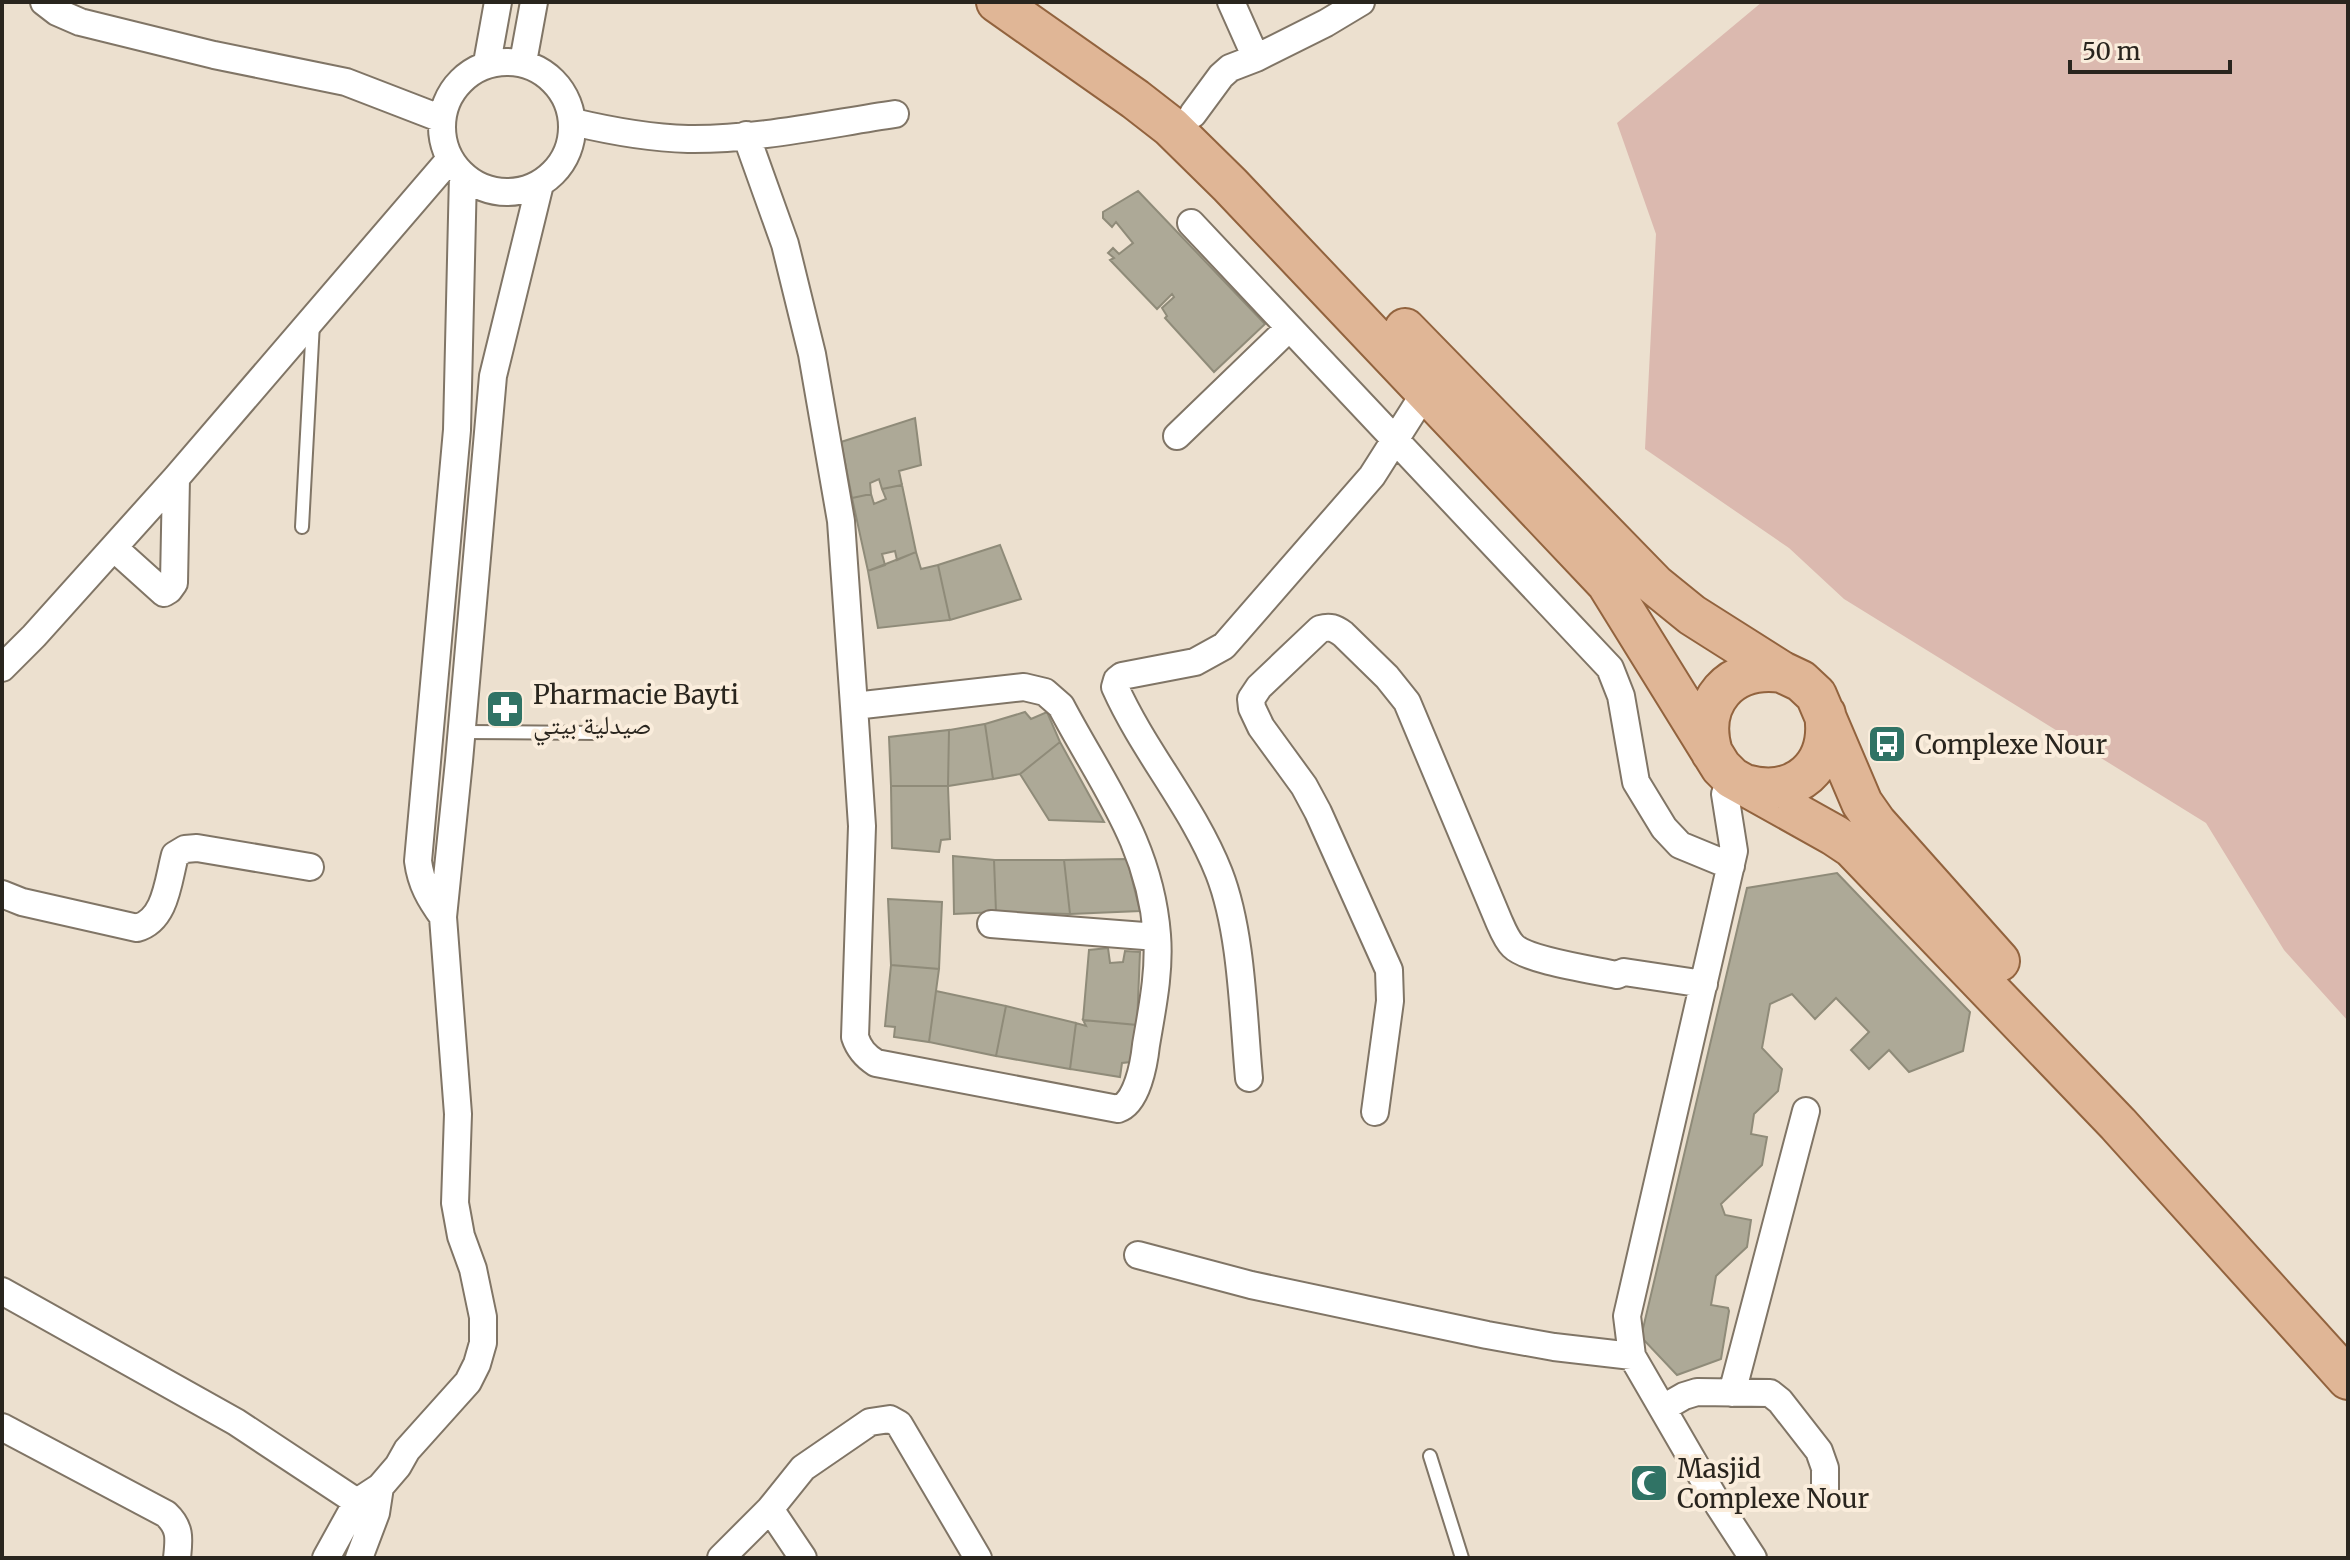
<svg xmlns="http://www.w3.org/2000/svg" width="2350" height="1560" font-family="Merriweather,'Noto Naskh Arabic',serif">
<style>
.green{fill:#dbb9af}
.building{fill:#ada997;stroke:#8f8b79;stroke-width:2}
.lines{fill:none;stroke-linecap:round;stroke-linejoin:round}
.lane-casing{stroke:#807566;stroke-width:16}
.street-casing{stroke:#807566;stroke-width:30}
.primary-casing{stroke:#92633e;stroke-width:44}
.lane{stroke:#fff;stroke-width:12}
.street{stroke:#fff;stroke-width:26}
.primary{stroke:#e0b696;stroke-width:40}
.labels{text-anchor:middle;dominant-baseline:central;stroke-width:8;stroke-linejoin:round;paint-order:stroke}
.poi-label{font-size:26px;fill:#29251e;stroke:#faeddc;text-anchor:start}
</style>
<rect width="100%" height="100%" fill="#ece0cf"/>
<!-- green -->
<path class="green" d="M1762 2H2348V1021L2284 950 2206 823 1844 599 1789 548 1645 449 1656 234 1617 123Z"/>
<!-- building -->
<path class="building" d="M1138 191 1265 324 1214 372 1165 318 1167 316 1162 308 1174 297 1172 294 1157 309 1110 260 1114 258 1108 253 1113 248 1119 254 1133 243 1116 222 1112 227 1103 218V212Z
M915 418 921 465 899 471 902 485 882 489 879 479 870 483 871 494 852 498 841 442Z
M902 485 916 552 897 560 895 551 882 554 885 565 868 571 852 498 871 494 874 504 886 499 882 489Z
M1000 545 1021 599 950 620 938 565Z
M916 552 921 569 938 565 950 620 878 628 868 571Z
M1025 712 1031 719 1047 712 1060 742 1020 774 993 779 985 724Z
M985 724 993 779 948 786 949 730Z
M949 730 948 786H891L889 737Z
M1060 742 1104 822 1049 820 1020 774Z
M891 786H948L950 839 941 840 939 852 892 848Z
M953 856 994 860 996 912 954 914Z
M1127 859 1140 911 1070 914 1064 860Z
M994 860H1064L1070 914 996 912Z
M1837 873 1970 1012 1963 1051 1909 1072 1889 1050 1869 1069 1851 1050 1869 1032 1836 998 1815 1019 1792 994 1770 1004 1762 1048 1782 1069 1778 1091 1754 1114 1751 1134 1767 1137 1762 1165 1721 1204 1725 1215 1751 1220 1747 1247 1716 1276 1711 1305 1728 1308 1729 1311 1721 1359 1677 1375 1641 1337 1747 888Z
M888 899 942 902 939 969 891 965Z
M1108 948 1110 963 1123 962 1125 951 1140 952 1137 1025 1083 1020 1089 950Z
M891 965 939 969 929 1042 894 1037 895 1027 885 1026Z
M936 991 1006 1006 996 1056 929 1042Z
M1006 1006 1076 1023 1070 1069 996 1056Z
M1083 1020 1137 1025 1131 1062 1122 1063 1120 1077 1070 1069 1076 1023 1086 1026Z"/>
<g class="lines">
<!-- lane casing -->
<g class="lane-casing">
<path id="lane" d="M302 527 313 323
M462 732 598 733
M1430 1456 1462 1558"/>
</g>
<!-- street casing -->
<g class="street-casing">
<path id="street" d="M44 2 57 12 80 22 214 55 346 82 442 119
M1231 2 1256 58 1326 23 1361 2
M442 127a65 65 0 1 1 130 0a65 65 0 1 1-130 0Z
M523 62 534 2
M487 63 498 2
M1193 114 1221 76 1230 68 1256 58
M573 122C611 131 649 138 688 139 757 140 827 124 895 114
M746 135 785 244 812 354 841 521 854 706
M1191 223 1610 668 1621 696 1636 782 1664 828 1680 845 1731 866
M1177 436 1289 328
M114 548 164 593 169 590 174 583 176 478
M2 668 34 636 176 478 450 159
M1024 687 1045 692 1061 706C1102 784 1150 843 1157 935 1160 972 1152 1009 1146 1045 1144 1064 1137 1103 1118 1109L876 1063C865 1056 859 1049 855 1037L862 826 854 706Z
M2 894 22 902 137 928C166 920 168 881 175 855L185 849 197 848 310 867
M443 917C430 899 421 884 418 861L457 430 463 175
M991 924 1157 937
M1249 1078C1243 1014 1242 932 1219 873 1193 807 1144 752 1115 687L1117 680 1122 676 1195 662 1224 646 1372 476 1426 391
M1375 1112 1390 1001 1389 970 1318 812 1304 786 1261 727 1252 708 1251 699 1259 687 1320 629C1330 626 1335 628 1343 634L1387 677 1407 702 1498 919C1502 928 1506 939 1513 946 1528 961 1595 970 1617 975L1624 972 1704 984
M1138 1255 1251 1285 1487 1335 1554 1347 1632 1356 1627 1316 1734 851 1725 794 1732 778
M2 1291 236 1422 357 1502
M1632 1356 1719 1506 1753 1558
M1732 1393 1806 1111
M1663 1408 1684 1396 1697 1392 1770 1393 1780 1401 1819 1451 1825 1468V1493
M2 1427 166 1514C181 1528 179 1539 177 1558
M770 1509 803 1558
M326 1558 357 1502 380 1487 398 1466 407 1450 468 1382 477 1364 483 1343V1317L473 1269 461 1236 455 1203 458 1114 443 917 459 761 493 376 540 184
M359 1558 376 1513 380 1487
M721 1558 770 1509 803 1468 870 1422 890 1419 899 1424 978 1558"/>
</g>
<!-- primary casing -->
<g class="primary-casing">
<path id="primary" d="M997 2 1135 99 1171 127 1230 185 1607 583 1721 767 1732 778 1834 835 1852 847 2118 1124 2348 1379
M1405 329 1655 585 1692 615 1782 672 1801 681 1816 695 1862 803 1876 823 1999 961
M1712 753C1697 702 1730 665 1782 672
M1745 785C1796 799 1833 766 1825 714"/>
</g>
<!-- lane -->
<use href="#lane" class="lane"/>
<!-- street -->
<use href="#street" class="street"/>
<!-- primary -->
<use href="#primary" class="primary"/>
</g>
<!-- icons -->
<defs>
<g id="pharmacy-square" transform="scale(2)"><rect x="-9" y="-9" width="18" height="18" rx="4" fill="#307365" stroke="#faeddc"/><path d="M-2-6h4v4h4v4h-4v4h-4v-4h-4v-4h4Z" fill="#fff"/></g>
<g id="bus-square" transform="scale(2)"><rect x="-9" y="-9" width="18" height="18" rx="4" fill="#307365" stroke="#faeddc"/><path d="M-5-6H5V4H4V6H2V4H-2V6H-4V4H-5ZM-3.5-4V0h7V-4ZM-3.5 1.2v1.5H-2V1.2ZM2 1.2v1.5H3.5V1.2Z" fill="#fff"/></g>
<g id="mosque-square" transform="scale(2)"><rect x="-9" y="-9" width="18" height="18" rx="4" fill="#307365" stroke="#faeddc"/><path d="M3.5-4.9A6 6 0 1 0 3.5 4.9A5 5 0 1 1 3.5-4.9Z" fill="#fff"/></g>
</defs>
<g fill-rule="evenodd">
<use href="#pharmacy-square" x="505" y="709"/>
<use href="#bus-square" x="1887" y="744"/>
<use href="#mosque-square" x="1649" y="1483"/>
</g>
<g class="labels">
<!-- poi labels -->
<g class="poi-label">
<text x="533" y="694">Pharmacie Bayti<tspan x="533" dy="30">صيدلية بيتي</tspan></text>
<text x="1915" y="744">Complexe Nour</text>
<text x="1677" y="1468">Masjid<tspan x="1677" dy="30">Complexe Nour</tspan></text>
</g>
</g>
<!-- border -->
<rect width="2350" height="1560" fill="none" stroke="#29251e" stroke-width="8"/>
<!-- scale -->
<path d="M2070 60v12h160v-12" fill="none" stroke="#29251e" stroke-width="4"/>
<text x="2082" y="60" font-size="24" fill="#29251e" stroke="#faeddc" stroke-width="6" paint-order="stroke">50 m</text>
</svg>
